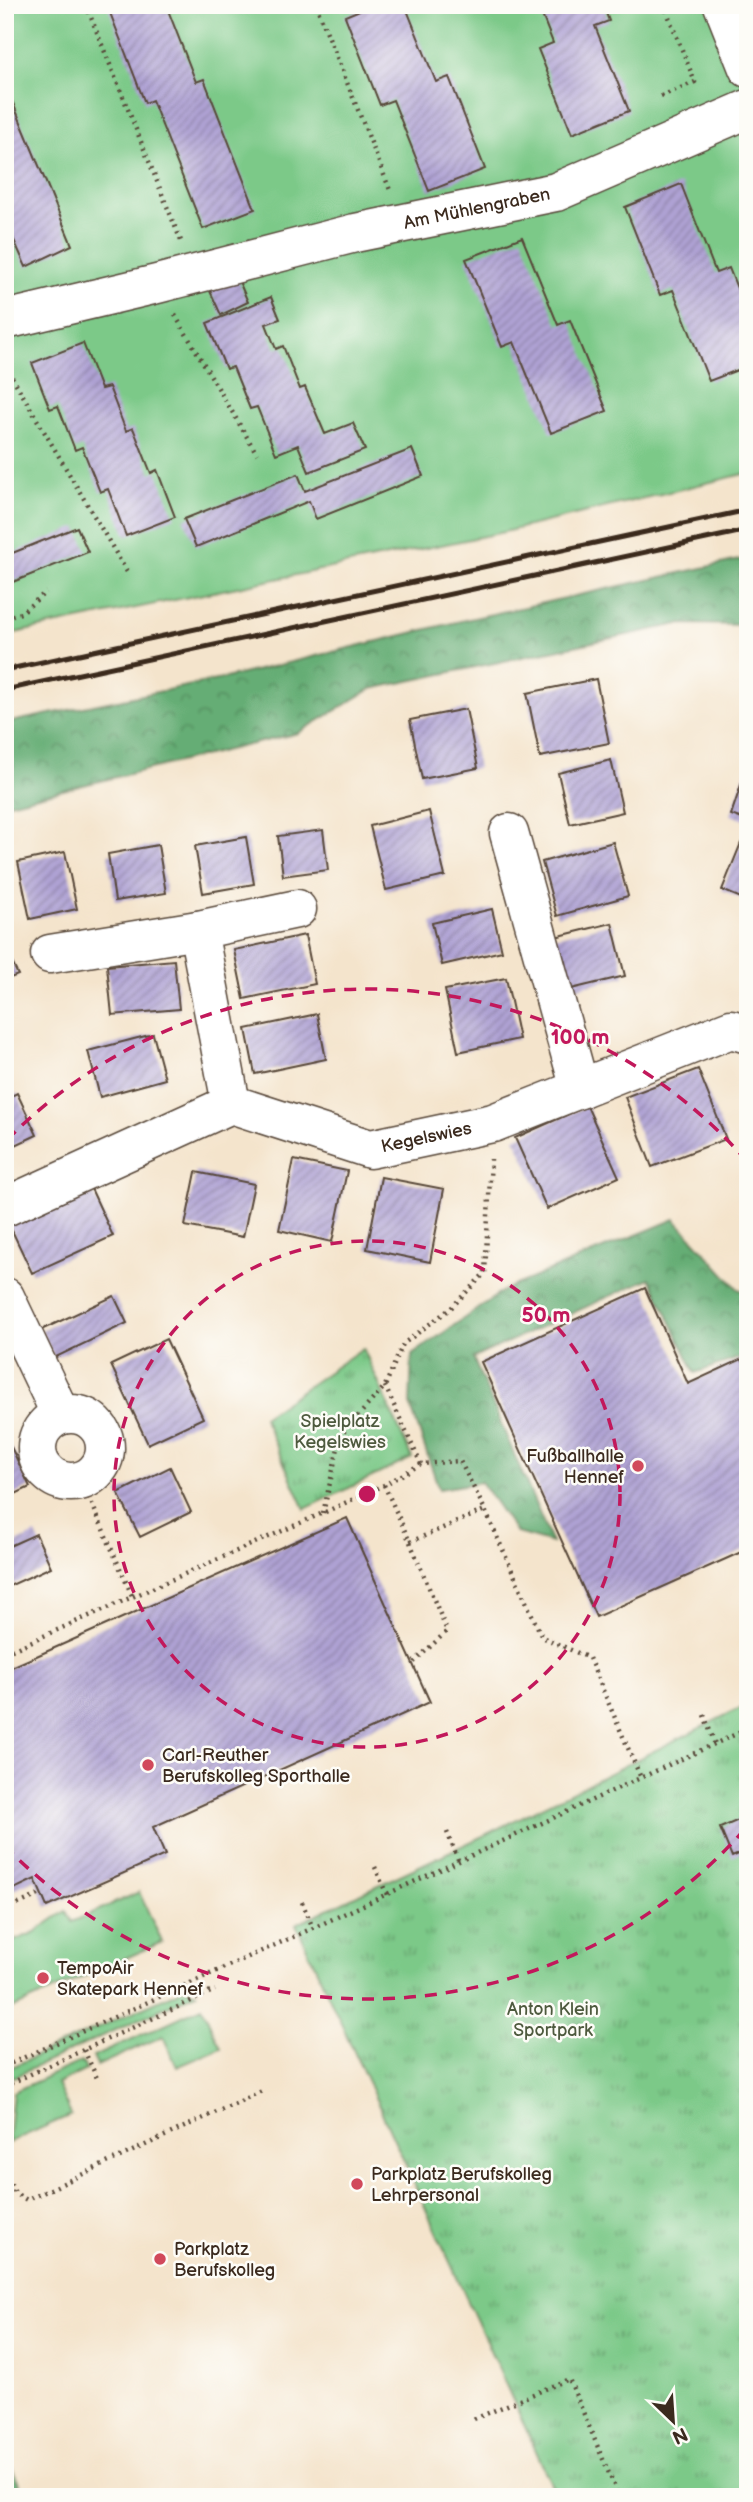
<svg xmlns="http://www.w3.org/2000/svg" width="753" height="2502" font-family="'Balsamiq Sans',sans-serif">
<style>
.green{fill:#7cc988;stroke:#5c7a53;stroke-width:2}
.forest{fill:url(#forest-crowns);stroke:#506c49;stroke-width:2}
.park{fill:url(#park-tufts);stroke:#5c7a53;stroke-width:2}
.building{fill:url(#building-hatch)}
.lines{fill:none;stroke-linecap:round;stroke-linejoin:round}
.minor-casing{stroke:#574638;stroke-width:41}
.path{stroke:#574638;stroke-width:4.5;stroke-dasharray:2 5;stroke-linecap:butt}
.minor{stroke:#fff;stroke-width:38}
.rail{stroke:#3b2a1e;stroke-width:5}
.ring{fill:none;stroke:#c2185b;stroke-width:3.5;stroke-dasharray:12 9}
.poi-dot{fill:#d1495b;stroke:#fdfcf7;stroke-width:2.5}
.labels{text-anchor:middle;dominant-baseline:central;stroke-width:5;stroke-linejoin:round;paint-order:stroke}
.street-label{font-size:18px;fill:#3b2a1e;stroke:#fdfcf7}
.park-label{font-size:18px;fill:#4e5a3e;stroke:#fdfcf7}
.poi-label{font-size:18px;fill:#3b2a1e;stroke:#fdfcf7;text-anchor:start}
.centre{fill:#c2185b;stroke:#fdfcf7;stroke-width:3.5}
.ring-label{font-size:21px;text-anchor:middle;font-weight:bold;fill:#c2185b;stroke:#fdfcf7;stroke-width:5;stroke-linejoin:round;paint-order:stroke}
</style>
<defs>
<pattern id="forest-crowns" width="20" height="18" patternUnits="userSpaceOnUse" patternTransform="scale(1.75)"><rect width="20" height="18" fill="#65ad74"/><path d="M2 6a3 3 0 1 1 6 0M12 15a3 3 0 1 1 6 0" fill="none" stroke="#548d5f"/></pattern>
<pattern id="park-tufts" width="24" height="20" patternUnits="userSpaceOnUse" patternTransform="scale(1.75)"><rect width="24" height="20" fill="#7cc988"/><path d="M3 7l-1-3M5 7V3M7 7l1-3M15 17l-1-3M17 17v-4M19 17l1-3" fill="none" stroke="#67a36f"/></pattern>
<pattern id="building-hatch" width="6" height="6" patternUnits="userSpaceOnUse" patternTransform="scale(1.75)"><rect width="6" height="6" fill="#afa2d4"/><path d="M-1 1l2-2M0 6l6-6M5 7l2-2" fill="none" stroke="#9084ab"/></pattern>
</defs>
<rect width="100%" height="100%" fill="#fdfcf7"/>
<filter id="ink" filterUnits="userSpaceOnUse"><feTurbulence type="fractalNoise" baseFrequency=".0143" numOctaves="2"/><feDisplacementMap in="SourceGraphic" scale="14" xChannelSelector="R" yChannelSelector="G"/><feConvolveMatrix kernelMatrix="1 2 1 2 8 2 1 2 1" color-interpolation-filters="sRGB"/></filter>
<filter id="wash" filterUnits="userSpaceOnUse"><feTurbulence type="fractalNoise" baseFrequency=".00686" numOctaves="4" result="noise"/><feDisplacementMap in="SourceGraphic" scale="28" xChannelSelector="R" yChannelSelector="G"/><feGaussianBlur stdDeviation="1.57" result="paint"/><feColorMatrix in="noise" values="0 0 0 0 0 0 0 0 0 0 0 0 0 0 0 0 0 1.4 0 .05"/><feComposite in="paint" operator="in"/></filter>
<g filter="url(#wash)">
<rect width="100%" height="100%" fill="#f4e4cc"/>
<!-- green -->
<path class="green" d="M5 5H748V473L504 532 5 635Z
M139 1892 162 1942 5 2012V1945L35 1932 66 1911 72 1922Z
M185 1988 196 1993 14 2077 5 2074V2070Z
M202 2007 221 2048 177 2067 163 2036 97 2066 93 2057Z
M82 2061 86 2070 57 2084 71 2115 8 2143 13 2092Z"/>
<!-- forest -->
<path class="forest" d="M748 558V625L679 624 371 689 298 733 5 804V723L221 679 465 620Z
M675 1219 738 1289 748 1293V1355L695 1373 650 1278 473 1358 552 1543 516 1533 481 1482 439 1489 410 1404 412 1355 506 1289Z
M5 2454 25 2497H5Z"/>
<!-- park -->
<path class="park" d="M363 1348 412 1458 305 1509 263 1417Z
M748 1704V2497H557L296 1924 483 1836Z"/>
<g id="blocks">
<!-- building -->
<path class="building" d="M107 5H166L196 82 204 79 255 209 203 229 152 100 145 103Z
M372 5H405L436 82 449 77 485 169 429 191 393 100 380 105 345 16Z
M538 5H603L609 21 595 26 629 111 572 134 538 49 553 43Z
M5 84 72 245 26 267 5 220Z
M681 184 716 273 729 268 748 316V366L709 381 673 290 660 295 625 207Z
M522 237 558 325 570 320 607 411 551 433 514 342 502 347 466 259Z
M238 279 248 302 221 315 210 291Z
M271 297 280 319 266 324 276 349 283 346 300 389 305 387 325 434 353 423 365 450 309 472 298 445 276 454 257 407 250 409 233 367 226 369 207 323Z
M83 343 101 389 109 387 126 431 133 428 151 473 157 470 175 517 126 536 108 489 100 492 82 447 75 450 58 406 50 409 32 363Z
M412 449 423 476 316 519 309 501 196 547 184 519 298 474 305 491Z
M77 527 88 552 8 584 5 576V556Z
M596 679 609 743 540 757 527 693Z
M466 709 478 768 422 779 410 720Z
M611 760 623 812 570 824 558 773Z
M747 767H748V821L731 815Z
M429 811 445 876 386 890 370 826Z
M323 830 328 870 283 876 278 836Z
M246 837 254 884 203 893 195 846Z
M613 842 628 896 557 916 542 862Z
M741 843 748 846V901L722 890Z
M158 845 166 893 115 901 108 854Z
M65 852 77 909 30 919 18 862Z
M492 909 502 951 442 965 432 923Z
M612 923 625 976 567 990 555 937Z
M305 935 315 984 244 999 234 950Z
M5 948 18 975 5 980Z
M174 960 179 1009 112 1015 107 966Z
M506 978 519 1039 458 1052 445 990Z
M317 1014 326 1059 255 1074 246 1029Z
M153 1034 165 1079 100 1097 88 1051Z
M698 1069 726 1139 652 1167 625 1097Z
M17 1093 37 1135 5 1150V1099Z
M587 1106 619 1177 547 1209 515 1138Z
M294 1160 347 1171 332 1242 279 1230Z
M196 1172 254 1184 243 1237 185 1226Z
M381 1177 444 1189 430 1262 367 1249Z
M88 1182 113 1236 32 1273 7 1220Z
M645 1288 688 1384 742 1359 748 1372V1549L596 1617 481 1362Z
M114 1296 127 1323 54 1358 41 1330Z
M166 1339 203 1418 148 1444 111 1365Z
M11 1447 30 1487 5 1499V1450Z
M170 1467 191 1512 140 1537 118 1493Z
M347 1518 430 1702 153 1827 165 1855 47 1907 35 1879 10 1891 5 1881V1670Z
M36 1534 51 1567 5 1588V1548Z
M748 1816V1850L732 1857 720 1828Z"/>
</g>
</g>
<g filter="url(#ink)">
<use href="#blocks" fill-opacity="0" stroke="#574638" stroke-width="2"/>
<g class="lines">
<!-- minor casing -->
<g class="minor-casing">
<g id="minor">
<path d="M723 5 748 68"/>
<path id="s1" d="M5 320 157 284 355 233 556 192 748 109"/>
<path d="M509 833 580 1089"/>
<path d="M50 954 198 930"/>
<path d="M231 1104 198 930 297 909"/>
<path id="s2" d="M5 1207 231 1104 370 1149 493 1123 731 1029 748 1034"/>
<path d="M5 1297 61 1415"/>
<circle cx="71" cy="1448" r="34"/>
</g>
</g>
<!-- path -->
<path class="path" d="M86 5 181 241
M316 5 390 190
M661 96 695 82 664 5
M175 315 257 454
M5 365 127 572
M5 617 21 613 46 592
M385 1386 421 1464
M384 1485 410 1542 485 1510
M89 1497 133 1598
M323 1513 341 1435 385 1386 403 1344 451 1308 485 1273 491 1159
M410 1542 447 1631 414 1662
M5 1653 323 1513 384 1485 421 1464 460 1461 485 1510 542 1637 589 1658 641 1778
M704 1715 715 1744
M447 1832 459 1862
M375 1867 387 1895
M302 1902 313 1928
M5 1910 41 1894
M84 2050 97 2078
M5 2066 313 1928 745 1730
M5 2080 11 2083 5 2143
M11 2083 215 1990
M5 2171 15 2193 27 2200 262 2091
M474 2419 569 2379 619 2497"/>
<!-- minor -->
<use href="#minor" class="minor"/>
<!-- rail -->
<path class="rail" d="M5 670 748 510
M5 690 748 530"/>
</g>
</g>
<!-- distance rings -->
<g class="ring">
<circle cx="367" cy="1494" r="253"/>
<path d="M745 1829A505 505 0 0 1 7 1848M7 1140A505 505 0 0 1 745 1159"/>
</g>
<!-- markers -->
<g class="poi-dot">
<circle cx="638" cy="1466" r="7"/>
<circle cx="148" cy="1765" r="7"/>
<circle cx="43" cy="1978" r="7"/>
<circle cx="357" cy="2184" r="7"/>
<circle cx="160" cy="2259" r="7"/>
</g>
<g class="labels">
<!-- street labels -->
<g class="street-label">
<text stroke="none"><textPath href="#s1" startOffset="485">Am Mühlengraben</textPath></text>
<text stroke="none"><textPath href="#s2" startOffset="452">Kegelswies</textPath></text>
</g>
<!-- park labels -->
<g class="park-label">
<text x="340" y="1421">Spielplatz<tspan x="340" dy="21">Kegelswies</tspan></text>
<text x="553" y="2009">Anton Klein<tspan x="553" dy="21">Sportpark</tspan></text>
</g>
<!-- poi labels -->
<g class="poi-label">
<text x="624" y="1456" text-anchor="end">Fußballhalle<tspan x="624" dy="21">Hennef</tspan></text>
<text x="162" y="1755">Carl-Reuther<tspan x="162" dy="21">Berufskolleg Sporthalle</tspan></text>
<text x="57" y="1968">TempoAir<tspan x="57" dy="21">Skatepark Hennef</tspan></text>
<text x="371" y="2174">Parkplatz Berufskolleg<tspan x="371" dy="21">Lehrpersonal</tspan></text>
<text x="174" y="2249">Parkplatz<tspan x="174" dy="21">Berufskolleg</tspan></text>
</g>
</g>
<circle cx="367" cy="1494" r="10" class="centre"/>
<g class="ring-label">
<text x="580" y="1044">100 m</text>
<text x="546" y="1322">50 m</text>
</g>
<!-- margin -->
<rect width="753" height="2502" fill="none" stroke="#fdfcf7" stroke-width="28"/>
<!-- north arrow -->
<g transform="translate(673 2421) rotate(155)" stroke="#fdfcf7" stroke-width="5" paint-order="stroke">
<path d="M0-5L12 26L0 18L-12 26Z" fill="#3b2a1e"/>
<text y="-10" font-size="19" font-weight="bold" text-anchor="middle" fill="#3b2a1e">N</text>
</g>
</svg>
